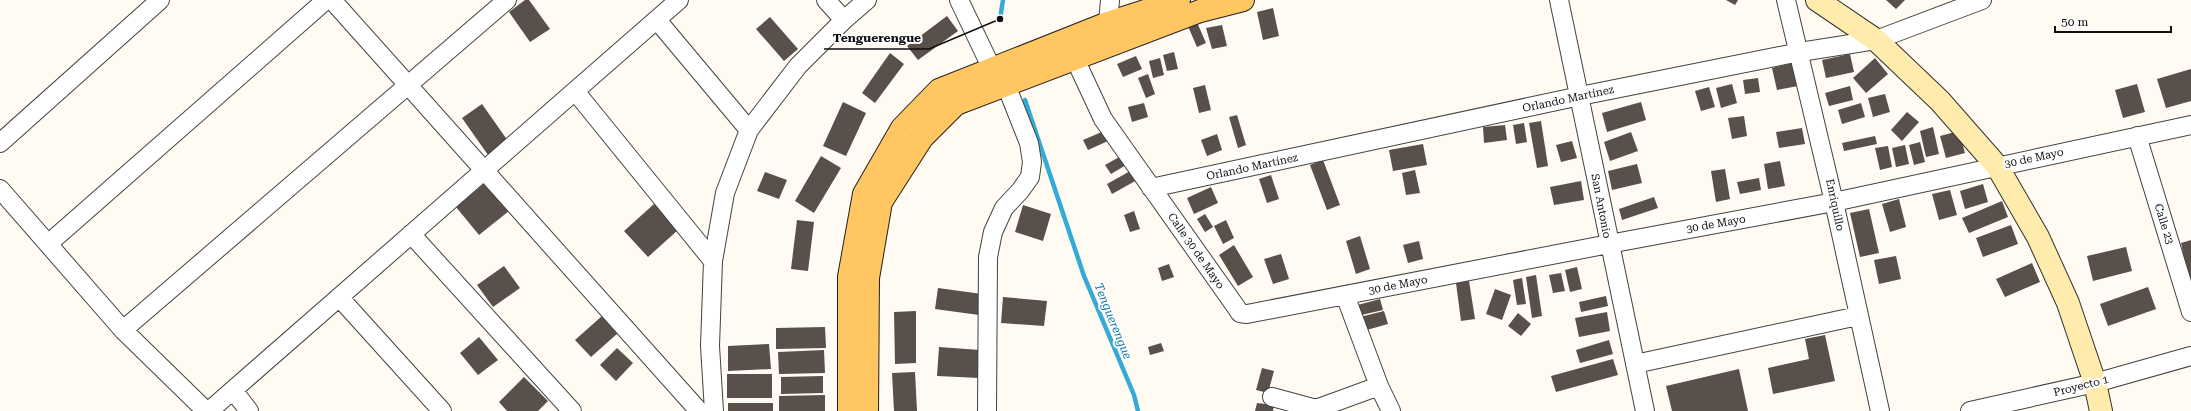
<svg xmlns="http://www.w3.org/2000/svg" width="2191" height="411" font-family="'Roboto Serif',serif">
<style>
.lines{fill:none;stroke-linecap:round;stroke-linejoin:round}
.stream{stroke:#34aad6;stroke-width:4.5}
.building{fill:#594f4b}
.street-casing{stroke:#424242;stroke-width:20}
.secondary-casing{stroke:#313131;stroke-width:24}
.primary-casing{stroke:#202020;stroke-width:24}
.street{stroke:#fff;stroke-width:18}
.secondary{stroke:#ffecad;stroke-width:22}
.primary{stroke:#ffc662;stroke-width:22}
.labels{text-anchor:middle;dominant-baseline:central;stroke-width:4;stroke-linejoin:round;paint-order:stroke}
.street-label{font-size:11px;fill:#0f0f0f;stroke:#fff}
.water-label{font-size:12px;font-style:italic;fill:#0f7aab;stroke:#fff}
.leader{fill:none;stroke:#0f0f0f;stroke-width:1.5}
.callout-dot{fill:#0f0f0f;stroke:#fff;stroke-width:1.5}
.callout-label{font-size:12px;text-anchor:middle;font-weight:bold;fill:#0f0f0f;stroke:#fff;stroke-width:4;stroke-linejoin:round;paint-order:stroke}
</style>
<rect width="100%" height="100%" fill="#fffbf2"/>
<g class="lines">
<!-- stream -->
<path class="stream" d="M1000 19 1003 0
M1025 100 1084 276 1134 395 1138 411"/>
</g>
<!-- building -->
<path class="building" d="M525 0H529L550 29 530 42 509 12Z
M1726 0H1738L1735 5Z
M1886 0H1905L1896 9Z
M1273 8 1279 36 1263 40 1257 12Z
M947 16 958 31 918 60 907 46Z
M770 17 798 49 784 61 756 29Z
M1196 20 1206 43 1197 47 1187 24Z
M1222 25 1227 46 1212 49 1206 28Z
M1174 52 1178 69 1167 71 1163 55Z
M890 53 904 64 875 103 862 93Z
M1850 54 1854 72 1826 78 1822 60Z
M1136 56 1142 69 1123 77 1117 64Z
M1160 58 1164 75 1153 78 1149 61Z
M1875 58 1888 74 1866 93 1853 78Z
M1793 63 1798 86 1777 90 1772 68Z
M2191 69V101L2166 108 2157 79Z
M1148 74 1155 94 1146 98 1138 78Z
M1758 78 1760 92 1745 94 1743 80Z
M1732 84 1737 103 1721 108 1716 88Z
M2137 84 2145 112 2123 118 2115 90Z
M1205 85 1211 110 1199 113 1193 88Z
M1850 86 1853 100 1829 106 1825 93Z
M1709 87 1715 107 1701 111 1695 91Z
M1885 94 1890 112 1873 117 1868 98Z
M843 102 866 113 846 156 823 146Z
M1641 102 1646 120 1607 132 1602 113Z
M1144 103 1148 117 1132 122 1128 107Z
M1861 103 1865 117 1842 124 1838 110Z
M482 104 508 141 488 155 462 118Z
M1907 112 1919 122 1902 141 1891 130Z
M1237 115 1246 145 1238 148 1229 117Z
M1744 116 1747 136 1732 139 1728 118Z
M1541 121 1548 166 1537 168 1529 123Z
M1524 123 1527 142 1516 144 1513 125Z
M1505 125 1507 140 1484 143 1483 127Z
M1933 127 1939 154 1926 157 1920 131Z
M1802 128 1805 144 1779 148 1776 132Z
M1104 131 1108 141 1088 150 1083 140Z
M1959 131 1965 153 1946 158 1940 136Z
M1631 132 1638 151 1610 161 1604 142Z
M1217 134 1222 150 1207 156 1201 140Z
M1875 136 1877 144 1844 151 1842 143Z
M1572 141 1577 158 1561 162 1556 145Z
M1920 142 1925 162 1914 165 1909 145Z
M1423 144 1427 165 1393 171 1389 150Z
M1905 145 1909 164 1896 167 1892 148Z
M1888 146 1892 167 1880 170 1875 148Z
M821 156 841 168 814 213 795 201Z
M1121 156 1126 165 1111 174 1105 165Z
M1323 160 1340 205 1327 210 1310 165Z
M1780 161 1785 186 1768 189 1764 164Z
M1637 164 1642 183 1612 190 1608 171Z
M1725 169 1730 199 1716 202 1711 171Z
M1132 170 1137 180 1112 194 1107 184Z
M1415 170 1420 193 1406 195 1402 173Z
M765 172 787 180 779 199 757 191Z
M1271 175 1279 199 1267 203 1259 179Z
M1759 178 1761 190 1740 194 1737 182Z
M1581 181 1584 200 1554 205 1550 187Z
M485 183 509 211 479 235 456 207Z
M1983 184 1988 202 1965 209 1960 191Z
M1211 187 1218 203 1194 214 1187 198Z
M1950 190 1957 215 1939 220 1932 194Z
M1654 197 1658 208 1622 220 1619 209Z
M1899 199 1906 227 1890 232 1882 204Z
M2002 201 2008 217 1969 233 1962 218Z
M654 204 678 230 648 257 624 231Z
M1023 205 1051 214 1043 241 1015 232Z
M1869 209 1879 253 1860 257 1850 213Z
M1134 211 1140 229 1130 232 1124 215Z
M1205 214 1213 227 1205 232 1197 219Z
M797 220 814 222 808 271 791 269Z
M1226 220 1234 238 1223 244 1214 226Z
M2011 225 2018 244 1983 257 1976 238Z
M1360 236 1370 269 1356 274 1346 241Z
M2191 240V284H2190L2181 243Z
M1419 241 1423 259 1408 263 1403 245Z
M1234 245 1253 277 1238 286 1219 255Z
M2126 247 2132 271 2093 281 2087 256Z
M1281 254 1289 279 1273 284 1264 259Z
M1896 256 1901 279 1879 284 1874 260Z
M2032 263 2040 282 2005 297 1996 279Z
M1169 264 1174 277 1162 281 1158 268Z
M504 266 520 288 493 307 477 285Z
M1577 267 1582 289 1570 292 1565 270Z
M1561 273 1565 291 1553 293 1549 275Z
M1536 275 1542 316 1532 318 1526 277Z
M1522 278 1526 304 1517 305 1513 280Z
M1469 281 1475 319 1461 321 1456 283Z
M2148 287 2156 309 2108 326 2100 304Z
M938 288 982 294 979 315 935 309Z
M1495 289 1511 295 1502 320 1486 314Z
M1606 296 1608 306 1581 312 1579 302Z
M1003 297 1047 301 1044 326 1001 323Z
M1380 299 1383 310 1357 316 1354 306Z
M916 311V363L895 364 894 312Z
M1384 311 1388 324 1363 331 1360 317Z
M1607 312 1610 331 1579 337 1575 318Z
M1518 313 1531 324 1521 336 1508 326Z
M602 316 618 333 591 357 575 340Z
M825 327 826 348 776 349V328Z
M1825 335 1835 381 1773 394 1768 368 1809 359 1805 339Z
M479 337 498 360 478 375 460 353Z
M1609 340 1613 354 1580 363 1576 350Z
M1161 343 1164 351 1150 355 1148 347Z
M769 344 771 369 728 371V346Z
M939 347 980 350 979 378 937 376Z
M617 348 633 363 616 381 600 365Z
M824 350 825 373 779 374 778 352Z
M1613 359 1618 375 1556 392 1551 376Z
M1262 368 1274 371 1268 393 1256 390Z
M1739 369 1748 411H1672L1666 386Z
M915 372 917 411H894L892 373Z
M727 374H772V398H727Z
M823 376V393L781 394V377Z
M524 377 548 401 538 411H507L499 402Z
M825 395V411H779V396Z
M728 403H773V411H728Z
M1257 403 1274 405 1273 411H1255Z"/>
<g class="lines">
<!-- street casing -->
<g class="street-casing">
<path id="street" d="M332 0 699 411
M826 0 844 20
M959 0 992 69
M1559 0 1645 411
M1786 0 1834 202 1880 411
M657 20 749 130
M1108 23 1110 0
M1075 59 1103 119 1122 146 1236 307 1240 313 1247 314 1609 244 1834 202 2191 125
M575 91 713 261
M2137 136 2191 312
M0 143 160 0
M1151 188 1580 96 1800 52 1876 40 1982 0
M0 189 123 330 206 411
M411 234 572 411
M48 244 326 0
M1345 295 1379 386 1391 411
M339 297 442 411
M123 330 507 0
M1635 364 1858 316
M233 390 249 411
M1272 397 1316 409
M209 411 679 0
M714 411 710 346 713 261 725 193 749 130 798 66 844 20 867 0
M987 411 988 257 993 232 1004 208 1020 191 1030 177 1032 162 1029 143 1006 85
M1315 411 1316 409 1379 386
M1970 411 2095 383 2191 356"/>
</g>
<!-- secondary casing -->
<g class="secondary-casing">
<path id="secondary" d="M1817 0 1876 40 1940 101 1997 166 2038 237 2068 303 2095 383 2101 411"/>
</g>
<!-- primary casing -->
<g class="primary-casing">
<path id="primary" d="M849 411V277L864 194 902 128 939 90 1108 23 1179 0
M867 411 868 278 881 202 922 138 956 104 1200 11 1243 0"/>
</g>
<!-- street -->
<use href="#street" class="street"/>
<!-- secondary -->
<use href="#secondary" class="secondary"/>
<!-- primary -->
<use href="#primary" class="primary"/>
</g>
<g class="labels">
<!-- street labels -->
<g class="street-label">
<text transform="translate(1568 99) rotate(-12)">Orlando Martínez</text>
<text transform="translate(2034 158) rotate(-12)">30 de Mayo</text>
<text transform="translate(1252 167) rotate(-12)">Orlando Martínez</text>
<text transform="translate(1835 205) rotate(78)">Enriquillo</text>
<text transform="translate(1601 206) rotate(79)">San Antonio</text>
<text transform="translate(1716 224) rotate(-10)">30 de Mayo</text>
<text transform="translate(2164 224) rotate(73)">Calle 23</text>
<text transform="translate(1196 251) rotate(55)">Calle 30 de Mayo</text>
<text transform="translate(1398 285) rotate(-11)">30 de Mayo</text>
<text transform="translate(2081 386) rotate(-14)">Proyecto 1</text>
</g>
<!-- water labels -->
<g class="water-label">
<text transform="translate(1113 321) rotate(68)">Tenguerengue</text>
</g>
</g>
<!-- callouts -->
<path class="leader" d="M1000 19L929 49H824"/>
<circle class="callout-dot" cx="1000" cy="19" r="4"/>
<g class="callout-label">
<text x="877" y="42">Tenguerengue</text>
</g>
<!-- scale -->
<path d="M2055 26v6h116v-6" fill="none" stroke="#0f0f0f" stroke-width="2"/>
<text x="2061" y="26" font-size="12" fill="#0f0f0f" stroke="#ffffff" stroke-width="3" paint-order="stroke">50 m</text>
</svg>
